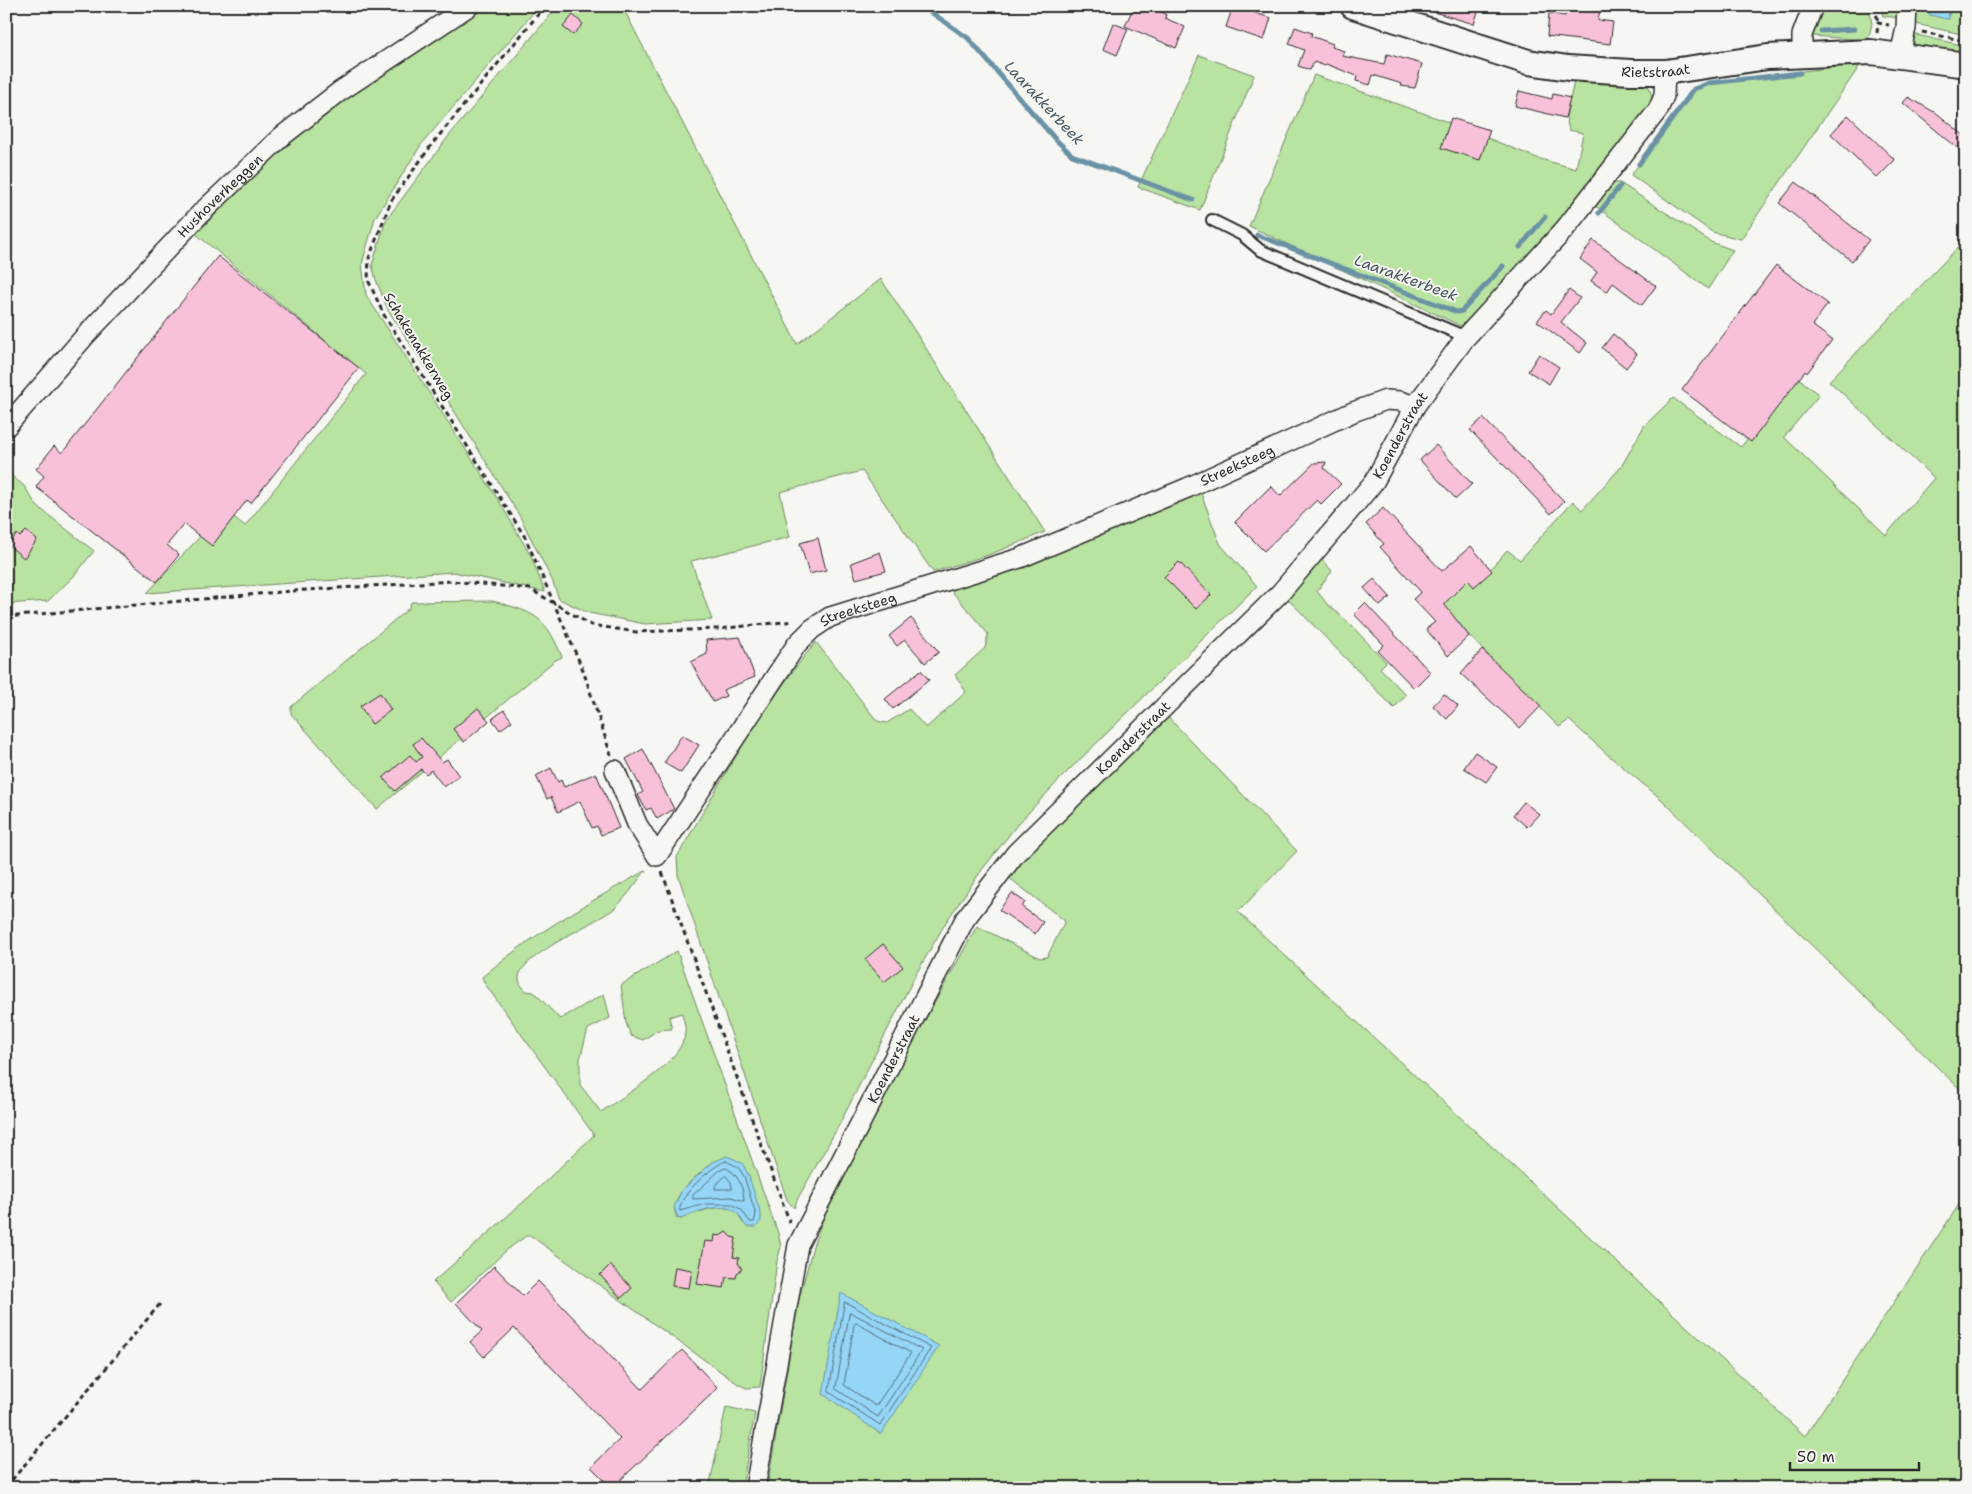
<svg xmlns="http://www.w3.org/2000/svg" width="1972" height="1494" font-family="'Shantell Sans',sans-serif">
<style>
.green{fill:#b8e3a0;stroke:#728766;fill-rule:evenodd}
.water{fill:#95d6f7;stroke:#6b92a5}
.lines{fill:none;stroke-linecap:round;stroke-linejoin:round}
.shore{stroke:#556f7d;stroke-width:1}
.stream{stroke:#6b92a5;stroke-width:5}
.building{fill:#f8c1d9;stroke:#2b2b2b}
.service-casing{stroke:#2b2b2b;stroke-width:14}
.minor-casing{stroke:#2b2b2b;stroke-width:22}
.tertiary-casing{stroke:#2b2b2b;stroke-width:28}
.path{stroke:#2b2b2b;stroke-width:3;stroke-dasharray:5 4;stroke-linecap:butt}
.service{stroke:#f6f6f2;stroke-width:10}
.minor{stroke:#f6f6f2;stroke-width:19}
.tertiary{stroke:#f6f6f2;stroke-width:24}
.labels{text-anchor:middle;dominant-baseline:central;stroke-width:4;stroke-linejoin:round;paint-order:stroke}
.street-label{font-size:14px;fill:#2b2b2b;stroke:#f6f6f2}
.water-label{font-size:15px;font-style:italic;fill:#46565e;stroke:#f6f6f2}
</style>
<rect width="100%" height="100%" fill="#f6f6f2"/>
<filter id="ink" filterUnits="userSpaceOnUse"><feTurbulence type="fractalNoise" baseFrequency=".02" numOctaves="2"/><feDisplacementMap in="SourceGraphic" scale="10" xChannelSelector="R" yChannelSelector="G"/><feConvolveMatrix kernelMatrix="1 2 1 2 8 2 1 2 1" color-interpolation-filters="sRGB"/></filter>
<g filter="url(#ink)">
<!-- green -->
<path class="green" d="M479 6H539L421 145 375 218 362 264 366 295 499 501 531 556 545 592 454 572 147 593 225 510 245 526 366 374 196 234C221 209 245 182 271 158 335 100 406 52 479 6Z
M558 6H622L797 344 881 279 1045 532 991 554 933 572 862 471 780 492 790 537 691 561 712 620 645 624 589 613 559 599 552 580 519 515 443 393 388 310 376 280 372 265 386 220 448 137Z
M1818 6H1869L1872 24 1868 40 1810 36Z
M1880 6H1899V18L1883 16Z
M1912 6H1924V9L1950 14 1948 6H1960L1966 21V35L1911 23Z
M1912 34 1966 46V57L1918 48 1913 41Z
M1199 55 1254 75 1200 210 1138 187Z
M1861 64 1741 239 1712 232 1631 175 1695 90 1722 81Z
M1314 75 1440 119 1537 158 1576 169 1583 133 1569 130 1566 117 1575 77 1634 83 1649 87 1652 96 1651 106 1602 175 1545 235 1492 295 1461 326 1249 226Z
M1612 183H1620L1711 242 1733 250 1708 289 1590 202 1602 198Z
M1966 239V1095L1660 798 1607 754 1569 720 1559 727 1439 605 1465 576 1475 586 1507 550 1520 560 1573 501 1582 510 1621 467 1644 426 1673 398 1741 447 1796 376 1819 395 1784 437 1886 535 1934 478 1829 381Z
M6 471 24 486 37 506 94 551 74 576 48 601 6 604Z
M1199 488 1220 544 1257 586 1061 778 1017 825 981 871 946 922 916 974 838 1127 798 1198 794 1208 787 1200 678 875 677 857C720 783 761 708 816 642L877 721 887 723 909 709 926 728 966 692 955 675 985 648 988 634 949 588Z
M1320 558 1332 571 1317 591 1327 604 1348 622 1386 662 1380 668 1406 695 1394 708 1283 594Z
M493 601C535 613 545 615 562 657L554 661 377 809 291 714V707L409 608 411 602Z
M1165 714 1297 851 1238 912 1805 1436 1966 1194V1488H767L799 1299 813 1246 825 1214 892 1080 977 926 1040 958 1047 957 1065 921 1008 877Z
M646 870C636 883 626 898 614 909 597 922 518 957 519 978 519 984 523 987 526 991L534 992 560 1019 604 994 610 1018 588 1029 580 1059V1085L601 1112C622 1097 684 1061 685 1033 686 1027 683 1019 682 1013L669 1017 672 1029 658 1030 643 1040 631 1036 626 1023 621 985 677 951 778 1233 781 1247 777 1261 760 1387 746 1388 738 1384 531 1236H526L508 1249 451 1302 433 1282 529 1197 594 1135 485 984 482 977C532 934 589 903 646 870ZM713 1162 743 1223C741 1220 740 1215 737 1212 726 1201 693 1213 681 1219L677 1218C666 1196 699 1175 713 1162Z
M726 1407 755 1413 742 1488H709Z"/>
<!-- water -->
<path class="water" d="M1924 6H1948L1949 19H1946L1930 15Z
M727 1156 742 1163 748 1174 761 1214V1221L756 1227H747C742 1222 740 1215 735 1211 721 1202 694 1212 681 1219L678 1218 674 1207 682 1190 713 1162Z
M841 1293 939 1346 881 1434 823 1394Z"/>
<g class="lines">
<!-- shore -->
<path class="shore" d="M726 1161 738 1167 744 1176 756 1215 754 1222H750L741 1209 731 1204H705L680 1211C677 1197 713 1165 726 1161Z
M726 1168C738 1173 744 1189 744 1201L731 1197 693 1199V1195L719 1171Z
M726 1176 731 1182 732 1189H715V1186Z
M845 1302 931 1348 880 1425 829 1392Z
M850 1312 922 1350 878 1417 836 1389Z
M856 1323 911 1353 876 1406 844 1385 854 1325Z"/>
<!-- stream -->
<path class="stream" d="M922 6 968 38 1055 139 1072 155 1193 200
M1821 31 1854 29
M1639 164 1694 89 1709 83 1800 73
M1599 213 1620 186
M1257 235 1457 312 1462 311 1503 266
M1520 247 1545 217"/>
</g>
<!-- building -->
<path class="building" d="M1134 6H1148L1166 14 1165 18 1185 27 1176 48 1125 26Z
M1233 6 1271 18 1264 40 1226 27Z
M1427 6H1480L1474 24 1427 10Z
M1566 6 1600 10 1598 20 1613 22 1610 44 1547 36 1549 13 1565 16Z
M573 15 583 24 573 35 563 27Z
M1113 23 1128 29 1117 55 1103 49Z
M1295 27 1312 33 1311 36 1333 44 1332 47 1344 51 1342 56 1384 64 1387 54 1422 64 1415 88 1401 86 1402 84 1373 75 1370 85 1356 81 1357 76 1326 64 1325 66 1314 62 1310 70 1298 66 1304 50 1289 44Z
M1519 91 1552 99 1553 94 1570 98 1565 118 1515 106Z
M1908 97 1934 112V111L1966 137V155L1903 103Z
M1848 115 1895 160 1877 178 1831 134Z
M1451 118 1490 130 1480 160 1441 148Z
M1796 182 1869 240 1852 261 1779 203Z
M1593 240 1656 286 1642 305 1613 283 1607 292 1591 281 1597 272 1580 259Z
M218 256 359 368 251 503 247 500 212 546 184 524 167 545 179 555 157 582 36 487 44 476 36 469 54 446 62 453Z
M1776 265 1828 304 1812 325 1832 340 1807 373 1805 371 1751 442 1682 390Z
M1569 290 1580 298 1561 322 1587 343 1580 353 1537 321 1546 310 1551 314Z
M1613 334 1637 354 1626 368 1602 348Z
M1539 354 1559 367 1549 384 1528 371Z
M1483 418 1564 501 1551 514 1470 430Z
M1436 445 1472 484 1456 499 1420 460Z
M1326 462 1324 468 1341 484 1321 504 1317 500 1264 551 1235 522 1271 486 1280 496 1314 463Z
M1383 508 1442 571 1471 546 1492 571 1474 587 1468 580 1444 604 1469 636 1448 656 1426 629 1435 622 1413 599 1421 592 1380 547 1384 544 1366 524Z
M26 531 37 540 24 558 8 545 17 534 20 537Z
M818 538 826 570 809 574 800 543Z
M880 552 886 571 856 579 851 563Z
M1179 562 1211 595 1196 609 1164 577Z
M1374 579 1390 597 1380 606 1364 588Z
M1365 603 1430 672 1414 688 1378 651 1384 645 1354 614Z
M911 618 939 652 925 663 905 640 897 646 889 636Z
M740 637 755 677 723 690 726 696 713 702 691 662 707 654 706 640Z
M1482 650 1541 706 1520 728 1461 674Z
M921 670 929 680 893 709 885 699Z
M380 693 391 710 372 724 360 706Z
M1444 694 1458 706 1447 719 1433 706Z
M478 708 489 721 464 742 453 729Z
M504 710 512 721 500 730 492 719Z
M682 735 699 745 681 773 664 763Z
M421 738 442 762 447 759 459 776 444 787 431 770 426 774 421 769 395 791 383 778 410 755 416 762 422 757 413 744Z
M643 749 674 809 657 819 651 808 646 810 638 795 643 792 626 759Z
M1475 752 1497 767 1486 782 1464 768Z
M551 768 558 782 561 780 564 787 596 773 619 828 601 835 597 826 592 828 580 801 558 812 551 797 547 799 536 776Z
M1524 802 1539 814 1527 827 1513 815Z
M1012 893 1025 902 1022 907 1043 922 1035 934 999 910Z
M883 944 903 967 884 982 865 959Z
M726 1232 731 1237 736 1238 733 1257 739 1258 738 1263 742 1269 737 1273 736 1278 726 1277 724 1288 697 1284 705 1241 714 1242 715 1235 720 1236Z
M610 1265 632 1288 621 1298 600 1275Z
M494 1266 523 1296 538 1281 642 1389 682 1350 718 1388 612 1488 591 1467 620 1439 514 1328 484 1357 470 1342 482 1331 456 1303Z
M675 1267 692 1270 689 1288 672 1286Z"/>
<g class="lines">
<!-- service casing -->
<g class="service-casing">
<path id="service" d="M1212 220 1242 235 1260 250 1466 337"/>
</g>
<!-- minor casing -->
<g class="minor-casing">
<g id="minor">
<path d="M1802 54V35L1813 6"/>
<path d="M1900 55 1906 28 1907 6"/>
<path id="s1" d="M6 427 86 335 201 213 281 137 339 92 469 6"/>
<path id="s2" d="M615 770 637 824 657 856 797 644 812 629 830 617 1020 558 1187 488 1353 412 1386 400 1400 401 1415 406"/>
<path id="s3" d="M755 1488 798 1245 965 919 1016 853 1281 592 1374 482 1415 406 1466 337 1564 230 1658 110 1664 96 1665 72"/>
</g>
</g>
<!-- tertiary casing -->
<g class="tertiary-casing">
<g id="tertiary">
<path id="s4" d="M1353 6 1528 62 1568 68 1631 72H1665L1768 57 1871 52 1966 65"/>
</g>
</g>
<!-- path -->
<path class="path" d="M545 6 433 143 391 201 369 258 368 280 384 315 525 537 583 670 611 755
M1875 6 1878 23
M1922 32 1966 41
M1877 33 1878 23 1889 25
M6 617 291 591 452 581 530 589 591 625 636 632 717 629 794 621
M662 872 790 1223
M6 1487 160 1304"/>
<!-- service -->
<use href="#service" class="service"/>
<!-- minor -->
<use href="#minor" class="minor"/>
<!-- tertiary -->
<use href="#tertiary" class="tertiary"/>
</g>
</g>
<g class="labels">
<!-- street labels -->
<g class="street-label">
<text stroke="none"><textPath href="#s4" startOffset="312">Rietstraat</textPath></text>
<text stroke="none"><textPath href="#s1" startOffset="315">Hushoverheggen</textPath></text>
<text transform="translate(419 346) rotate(59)">Schakenakkerweg</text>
<text stroke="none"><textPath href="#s3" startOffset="1266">Koenderstraat</textPath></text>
<text stroke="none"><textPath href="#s2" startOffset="828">Streeksteeg</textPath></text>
<text stroke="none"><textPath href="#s2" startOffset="422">Streeksteeg</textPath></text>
<text stroke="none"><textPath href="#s3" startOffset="861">Koenderstraat</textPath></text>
<text stroke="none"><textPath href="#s3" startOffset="456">Koenderstraat</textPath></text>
</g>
<!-- water labels -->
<g class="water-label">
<text transform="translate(1044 103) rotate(47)">Laarakkerbeek</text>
<text transform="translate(1406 278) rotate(20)">Laarakkerbeek</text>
</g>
</g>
<!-- margin -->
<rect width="1972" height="1494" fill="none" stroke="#f6f6f2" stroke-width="25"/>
<rect x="12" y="12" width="1947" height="1469" fill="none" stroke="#2b2b2b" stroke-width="2" filter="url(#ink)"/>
<!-- scale -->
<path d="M1790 1462v8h129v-8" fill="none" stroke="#2b2b2b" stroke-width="2.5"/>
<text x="1797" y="1462" font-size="15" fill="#2b2b2b" stroke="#f6f6f2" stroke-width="4" paint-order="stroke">50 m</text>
</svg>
